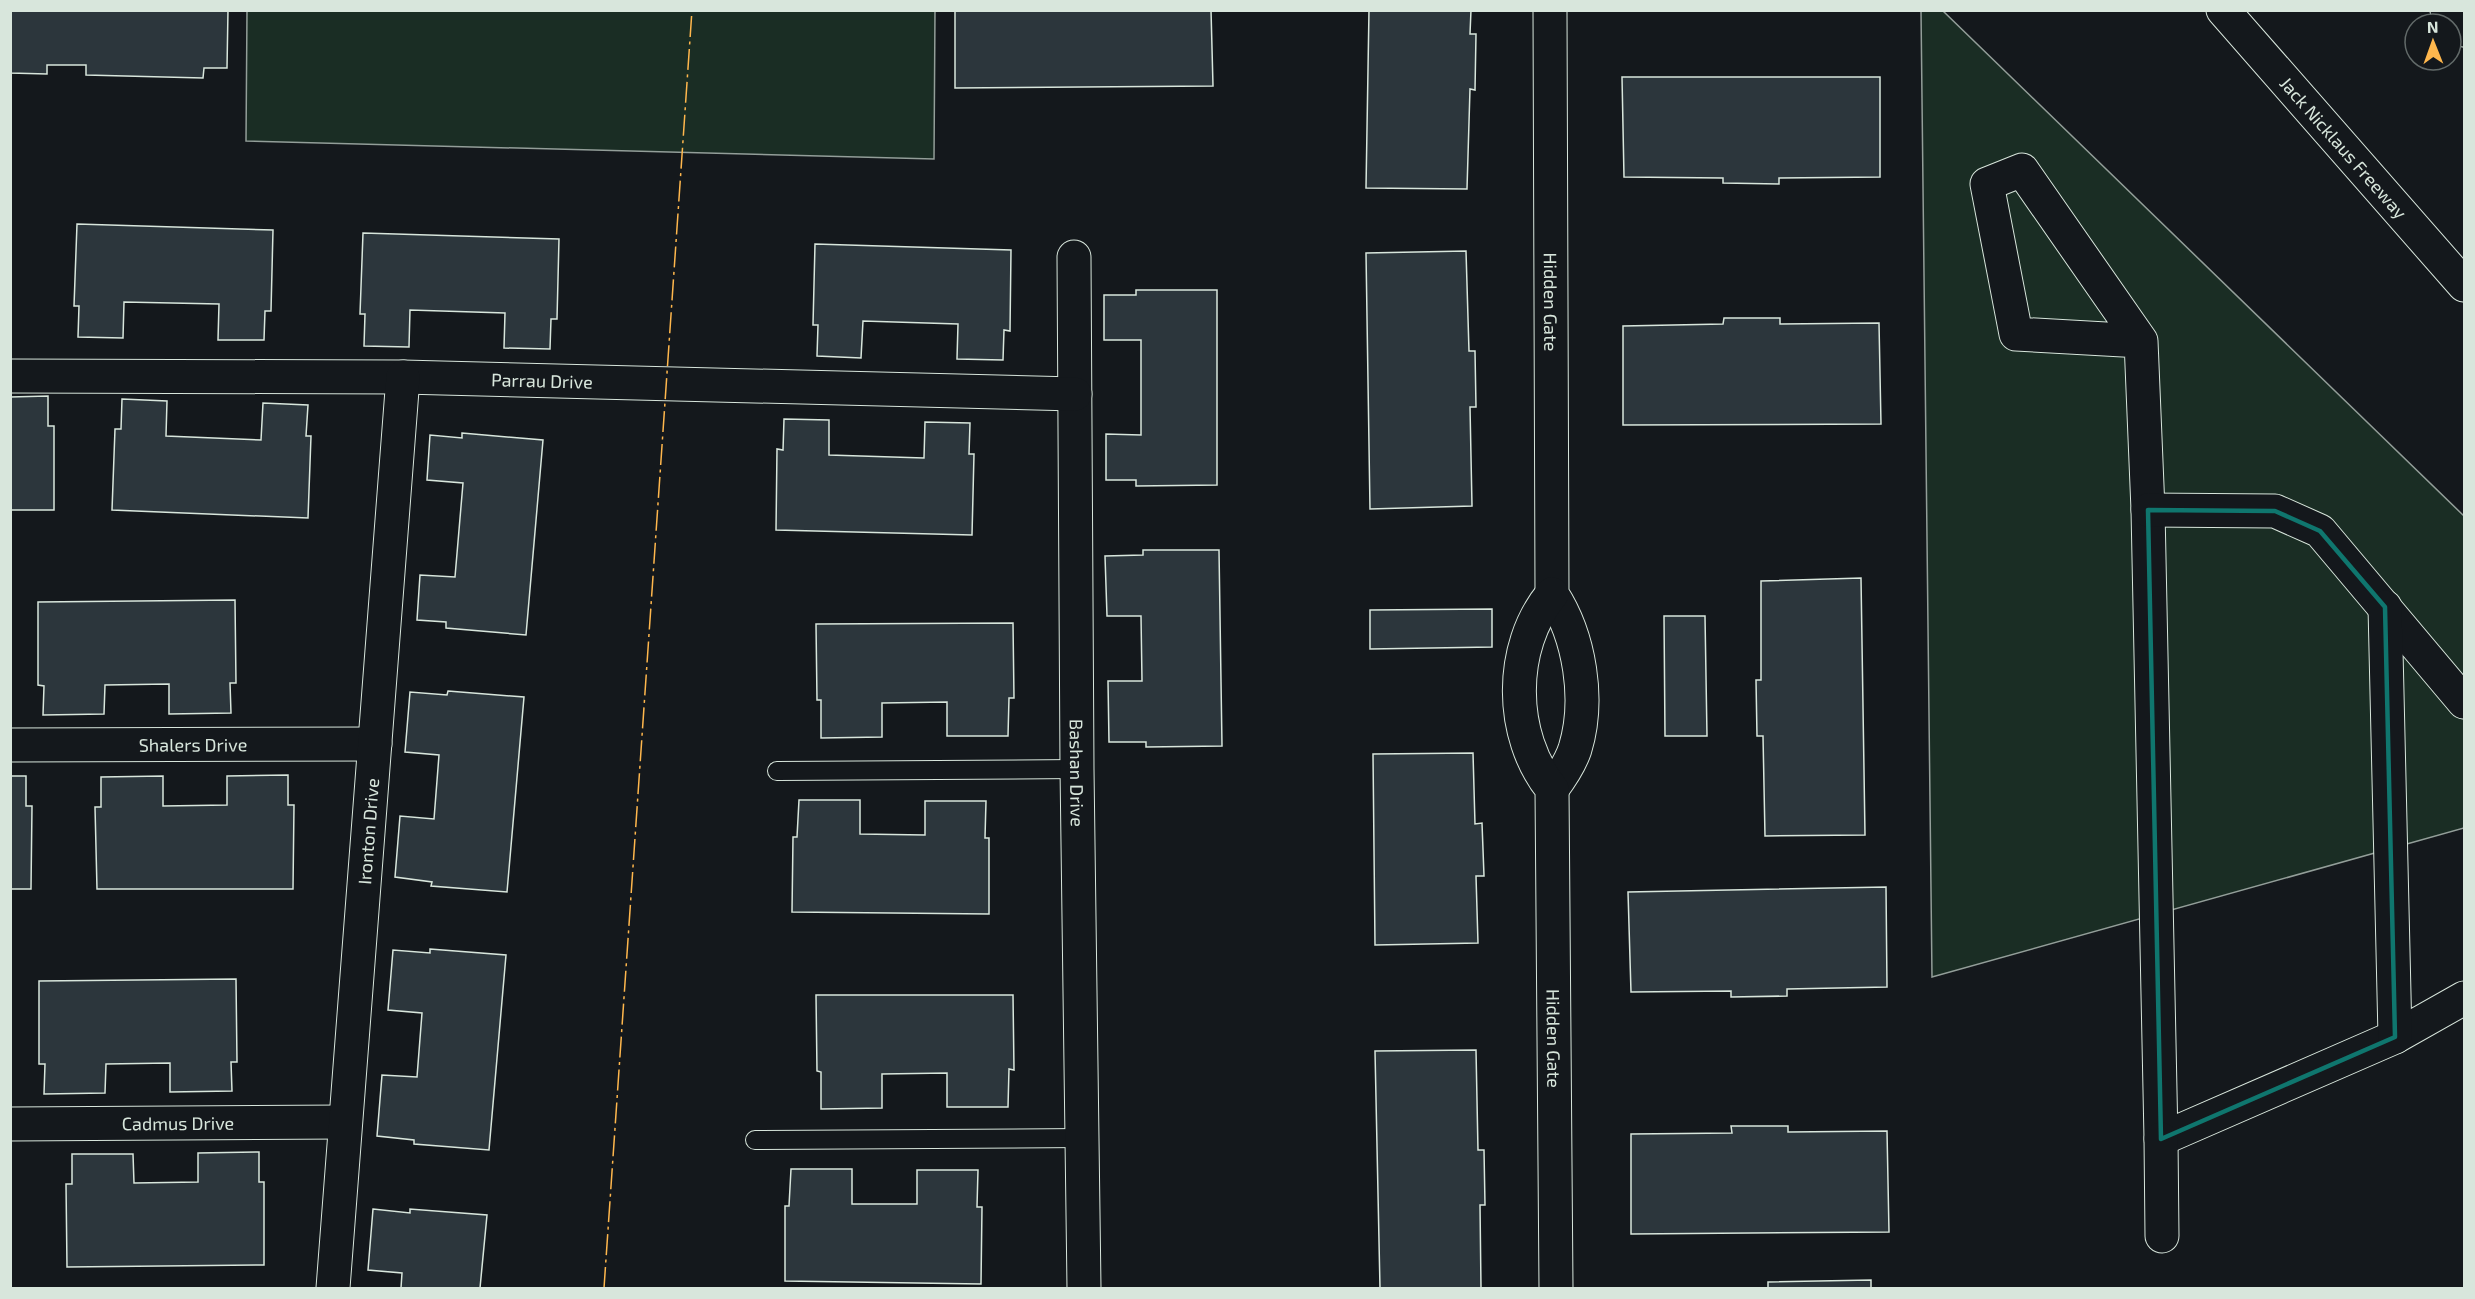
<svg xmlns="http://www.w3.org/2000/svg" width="2475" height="1299" font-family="'Exo 2',sans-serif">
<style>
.green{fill:#1a2d24;stroke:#939e99;stroke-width:1.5}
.building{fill:#2c363c;stroke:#d8e6dc;stroke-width:1.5}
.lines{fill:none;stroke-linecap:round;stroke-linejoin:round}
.lane-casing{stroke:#d8e6dc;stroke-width:20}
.street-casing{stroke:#d8e6dc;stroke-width:35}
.highway-casing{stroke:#d8e6dc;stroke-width:35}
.lane{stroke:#14181c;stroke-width:18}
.street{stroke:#14181c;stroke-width:33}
.highway{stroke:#14181c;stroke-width:33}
.power{stroke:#ffb74d;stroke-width:1.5;stroke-dasharray:21 4.5 3 4.5;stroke-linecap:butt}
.marked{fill:none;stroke:#0f766e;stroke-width:4.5;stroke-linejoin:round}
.labels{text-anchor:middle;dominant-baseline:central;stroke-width:4.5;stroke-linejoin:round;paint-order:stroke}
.street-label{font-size:18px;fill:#d8e6dc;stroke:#14181c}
</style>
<rect width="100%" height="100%" fill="#14181c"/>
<!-- green -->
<path class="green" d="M247 11H935L934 159 246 141Z
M1921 11H1943L2464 516V828L1932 977Z"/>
<!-- building -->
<path class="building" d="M10 10H228L227 68H204L203 78 86 75V65H47V74L10 73Z
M955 10H1211L1213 86 955 88Z
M1369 10H1471L1470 34H1476L1475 90 1470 89 1467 189 1366 188Z
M1622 77H1880V177L1779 178V184L1723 183V178L1624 177Z
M77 224 273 230 271 311H265L264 340H218L219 304 124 302 123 338 78 337 79 306H74Z
M363 233 559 239 557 319H551L550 349 504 348 505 313 410 310 409 347 364 346 365 314H360Z
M815 244 1011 250 1010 331 1004 330 1003 360 957 359 958 324 863 321 861 358 817 356 818 325H813Z
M1466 251 1469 351H1475L1476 407H1470L1472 506 1370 509 1366 253Z
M1136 290H1217V485L1136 486V480H1106V434L1141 435V340H1104V295H1136Z
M1724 318H1780V324L1879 323 1881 424 1623 425V326L1723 324Z
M48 396V426H54V510H10V397Z
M122 399 167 401 166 436 261 440 263 403 308 405 306 436H311L308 518 112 510 115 429H121Z
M784 419 829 420V455L924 458 925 422 970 423 969 454H974L972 535 776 530 777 449 783 450Z
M462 433 543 440 526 635 446 628V622L417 620 420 575 455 577 463 483 427 480 430 435 462 438Z
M1143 550H1219L1222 746 1146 747V742H1109L1108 681H1142L1141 616H1107L1105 556 1143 555Z
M1861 578 1865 835 1765 836 1763 736H1757L1756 680H1761V581Z
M235 600 236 683H230L231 713 169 714V684L105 685 104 714 43 715 44 686 38 685V602Z
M1492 609V647L1370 649V610Z
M1664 616H1705L1707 736H1665Z
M1013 623 1014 698H1009L1008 736H947V702L882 703V737L821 738V700H817L816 624Z
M448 691 524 697 507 892 431 886 432 882 395 877 400 816 434 819 439 755 405 752 410 692 447 695Z
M1473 753 1475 824 1482 823 1484 876H1476L1478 943 1375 945 1373 754Z
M288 775V805H294L293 889H97L95 807H101V777L163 776V806L227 805V776Z
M10 776H26V806H32L31 889H10Z
M799 800H860V834L925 835V801H986L985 838H989V914L792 912 793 837H797Z
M1886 887 1887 987 1787 989V996L1731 997V991L1631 992 1628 892Z
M430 949 506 955 489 1150 414 1144V1140L377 1136 382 1075 417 1077 422 1013 388 1010 393 950 430 953Z
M236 979 237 1062H231L232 1091 170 1092V1063L106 1064 105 1093 44 1094 45 1064H39V981Z
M816 995H1013L1014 1070 1009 1069 1008 1107H947V1073L882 1074V1108L821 1109V1072L817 1071Z
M1476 1050 1478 1150H1484L1485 1205H1480L1481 1288H1380L1375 1051Z
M1731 1126H1788V1132L1887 1131 1889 1232 1631 1234V1134L1732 1133Z
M259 1152V1182H264V1265L67 1267 66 1184H72V1154H133L134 1183 198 1182V1153Z
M791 1169H852V1204H917V1170H978L977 1207H982L981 1284 785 1281V1206H789Z
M373 1209 410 1213V1209L487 1215 480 1288H401L402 1273 368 1270Z
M1871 1280V1288H1768V1282Z"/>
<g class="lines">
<!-- lane casing -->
<g class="lane-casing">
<path id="lane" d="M777 771 1077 769
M755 1140 1082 1138"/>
</g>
<!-- street casing -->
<g class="street-casing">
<g id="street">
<path id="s1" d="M1550 10 1552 594C1580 637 1590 700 1575 749 1570 764 1561 777 1552 789"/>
<path id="s2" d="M1074 257 1077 769 1084 1288"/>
<path d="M2141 341 2016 334 1987 184 2022 170 2141 341 2148 510 2161 1139 2395 1037 2464 998"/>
<path id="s3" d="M10 376 403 377 1075 394"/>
<path d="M2148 510 2275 511 2320 531 2464 702"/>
<path id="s4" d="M1552 594C1508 647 1509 736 1552 789L1556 1288"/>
<path d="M2385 607 2395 1037"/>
<path id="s5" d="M10 745 375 744"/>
<path id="s6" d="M10 1124 344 1122"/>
<path d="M2161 1139 2162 1236"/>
<path id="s7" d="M333 1288 403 377"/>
</g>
</g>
<!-- highway casing -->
<g class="highway-casing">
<g id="highway">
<path id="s8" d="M2223 10 2464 285"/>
<path d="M2447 10 2464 30"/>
</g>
</g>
<!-- lane -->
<use href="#lane" class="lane"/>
<!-- street -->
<use href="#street" class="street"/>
<!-- highway -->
<use href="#highway" class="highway"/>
<!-- power -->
<path class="power" d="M604 1288 692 10"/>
</g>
<!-- marked area -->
<path class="marked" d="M2148 510 2275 511 2320 531 2385 607 2395 1037 2161 1139Z"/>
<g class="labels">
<!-- street labels -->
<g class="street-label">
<text stroke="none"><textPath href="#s8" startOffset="183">Jack Nicklaus Freeway</textPath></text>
<text stroke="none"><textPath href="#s1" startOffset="292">Hidden Gate</textPath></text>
<text stroke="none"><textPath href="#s3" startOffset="532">Parrau Drive</textPath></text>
<text stroke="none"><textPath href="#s5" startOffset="183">Shalers Drive</textPath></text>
<text stroke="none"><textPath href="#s2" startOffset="516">Bashan Drive</textPath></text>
<text stroke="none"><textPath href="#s7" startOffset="458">Ironton Drive</textPath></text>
<text stroke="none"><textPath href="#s4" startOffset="459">Hidden Gate</textPath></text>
<text stroke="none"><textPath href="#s6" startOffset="168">Cadmus Drive</textPath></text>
</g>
</g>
<!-- border -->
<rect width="2475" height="1299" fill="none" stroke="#d8e6dc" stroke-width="24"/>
<!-- north arrow -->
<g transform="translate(2433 42) rotate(359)"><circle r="28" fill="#14181c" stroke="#626a69" stroke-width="1.5"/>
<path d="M0-4.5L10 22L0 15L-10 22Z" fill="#ffb74d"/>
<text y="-9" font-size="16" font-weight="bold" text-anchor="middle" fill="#d8e6dc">N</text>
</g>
</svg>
